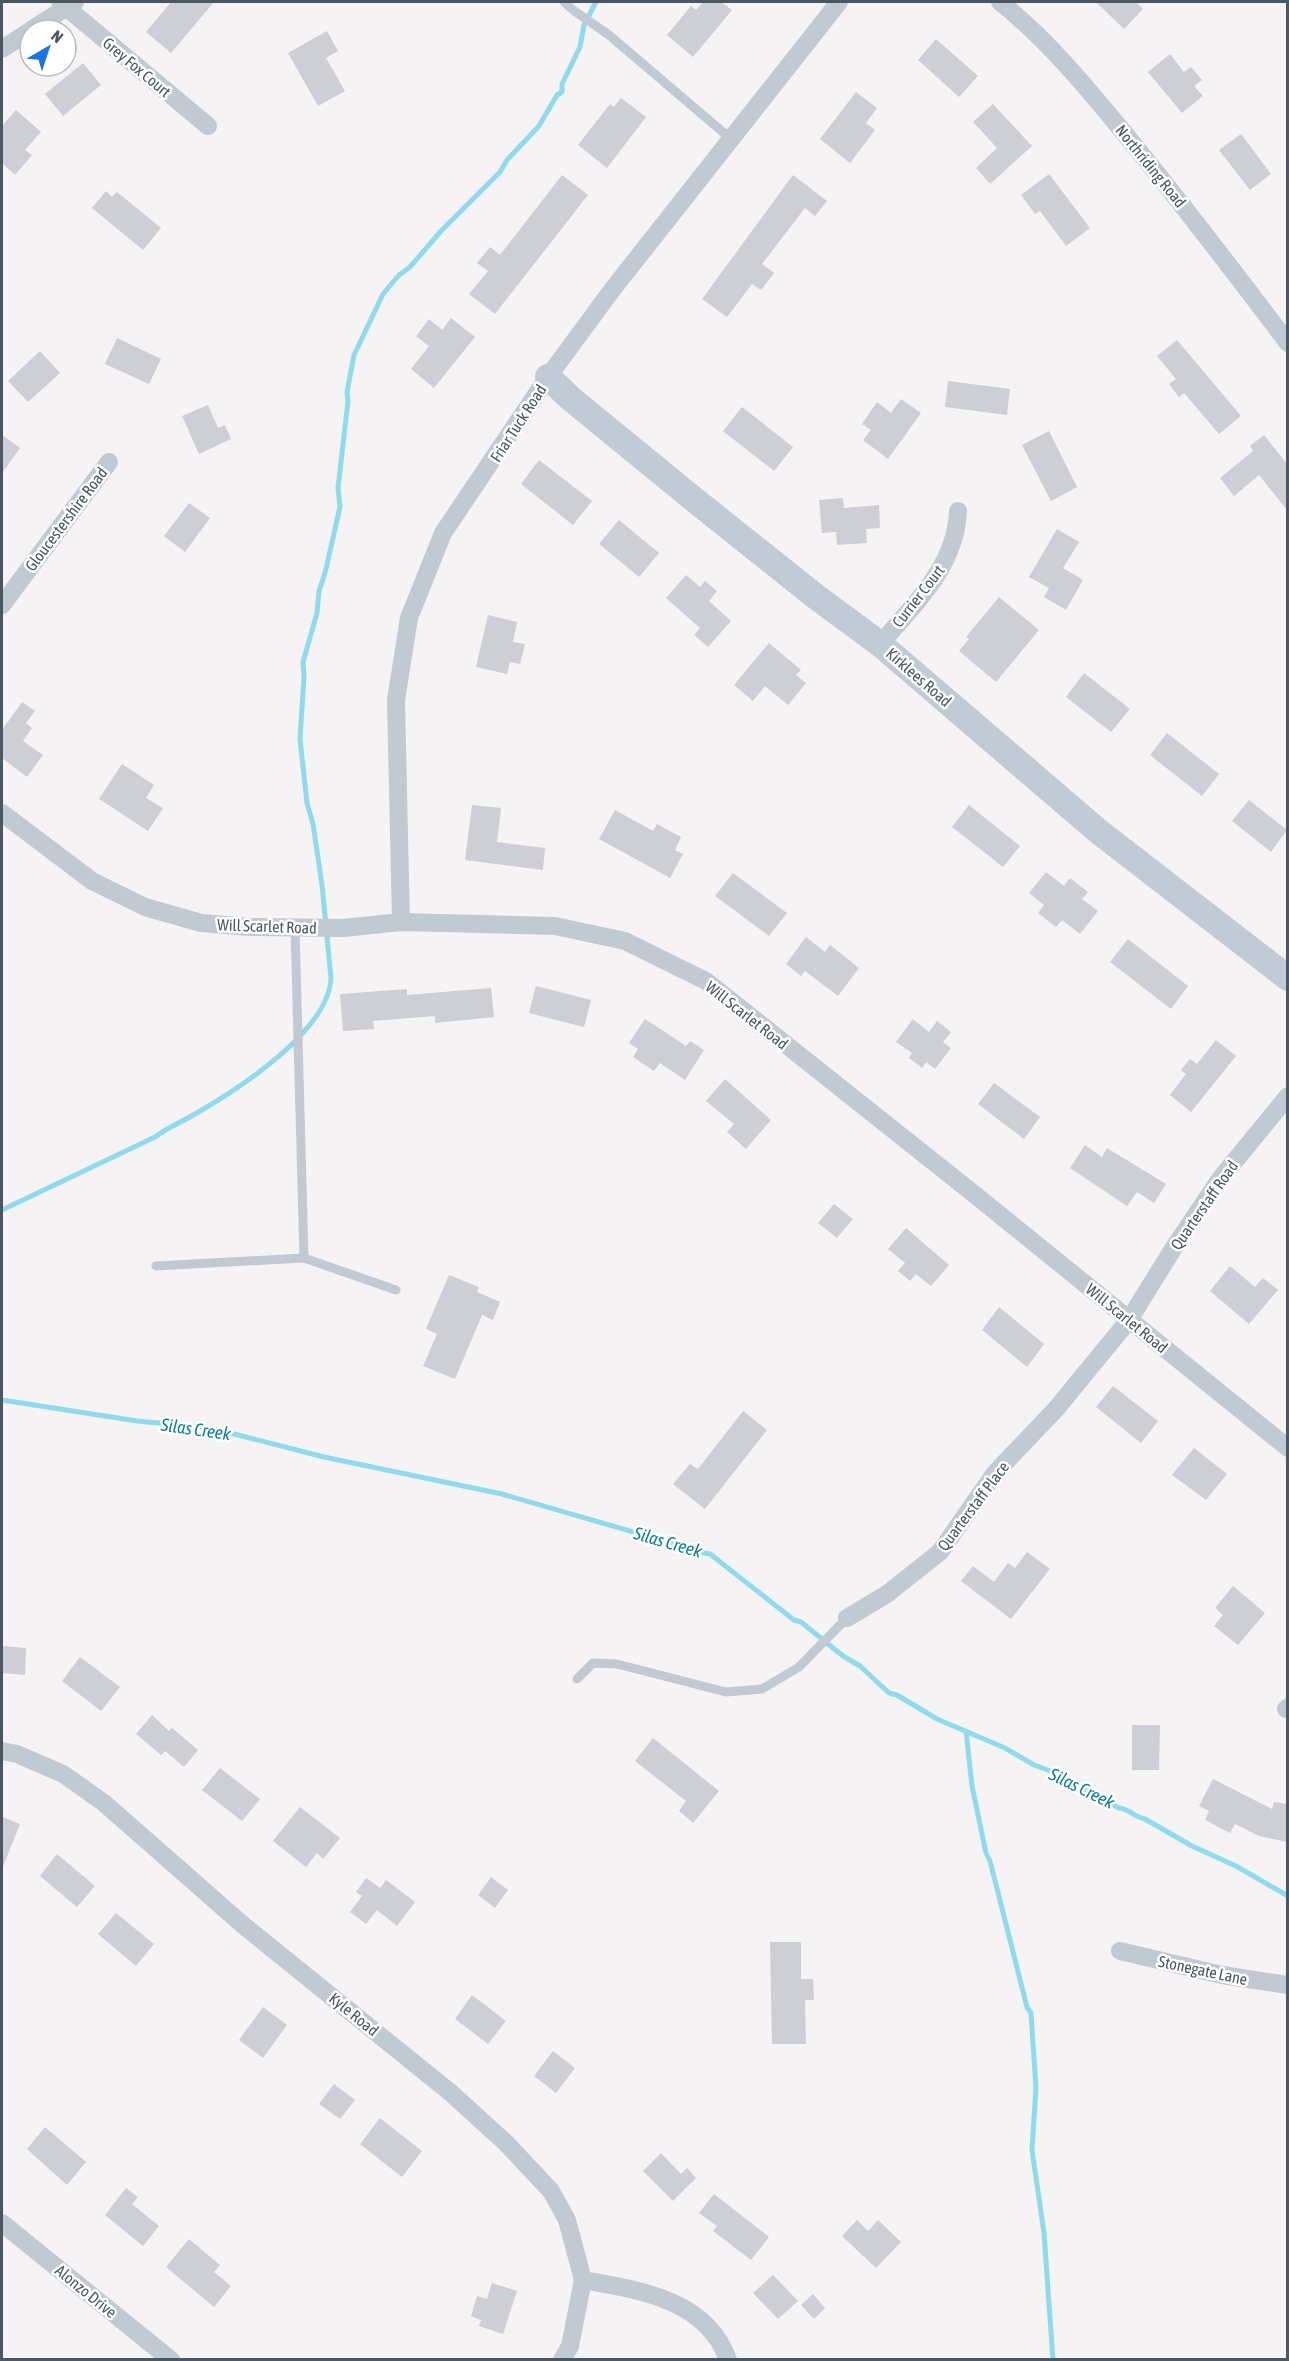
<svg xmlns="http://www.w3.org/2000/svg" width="1289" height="2361" font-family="'Asap Condensed',sans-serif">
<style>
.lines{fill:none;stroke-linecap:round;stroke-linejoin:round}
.stream{stroke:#90daee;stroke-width:5}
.building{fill:#cdcfd5}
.lane{stroke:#c1cad2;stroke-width:9}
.street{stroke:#c1cad2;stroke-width:18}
.secondary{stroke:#c1cbd6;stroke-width:26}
.labels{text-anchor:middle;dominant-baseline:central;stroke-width:5;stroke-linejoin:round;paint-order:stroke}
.street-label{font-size:16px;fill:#4a5661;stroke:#fff}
.water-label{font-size:18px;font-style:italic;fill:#0c7c9b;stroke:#fff}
</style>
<rect width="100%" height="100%" fill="#f5f3f3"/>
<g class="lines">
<!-- stream -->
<path class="stream" d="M2 1210 155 1137C168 1127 182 1122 195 1114 237 1090 329 1031 331 978L322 885 313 824 307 803 300 739 304 676 303 662 317 613 319 591 325 573 340 507 338 488 348 401 347 392 354 355 383 294 399 275 410 267 441 231 500 172 507 160 539 126 557 95 562 92V84L580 47 584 25 596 2
M2 1400 137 1421 211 1428 324 1457 502 1494 682 1546 687 1550 710 1554 794 1620 801 1622 843 1656 860 1666 889 1693 897 1695 937 1719 1005 1748 1034 1765 1053 1772 1119 1808C1129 1809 1135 1817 1145 1819L1192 1846 1236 1866 1288 1896
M966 1731 972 1786 986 1853 990 1861 1027 2007 1031 2013 1036 2088 1032 2150 1044 2233 1053 2360"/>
</g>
<!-- building -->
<path class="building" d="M171 2H214L171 53 146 32Z
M703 2H721L732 10 693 57 667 35 691 6 696 10Z
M1096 2H1136L1143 9 1124 29Z
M327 31 338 51 326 58 345 91 318 106 288 53Z
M936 39 978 76 959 97 918 60Z
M1170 54 1184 72 1191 67 1202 80 1194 86 1203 96 1182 113 1148 72Z
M83 63 101 85 63 116 45 94Z
M856 92 877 108 866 123 875 130 850 163 820 139Z
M621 98 646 117 607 168 578 145 610 104 614 107Z
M993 104 1032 146 990 184 976 168 997 148 973 122Z
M16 110 41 132 25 150 32 155 15 175 2 163V126Z
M1241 134 1271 174 1250 190 1219 150Z
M1049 174 1090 228 1066 246 1040 211 1035 214 1021 195Z
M562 175 588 195 495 314 469 294 488 271 477 263 490 247 500 255Z
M793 175 827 201 815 216 805 208 762 264 774 273 761 290 752 284 727 317 702 299Z
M106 191 112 197 117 192 161 228 143 250 92 208Z
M451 318 475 337 434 388 411 369 429 346 416 336 429 319 442 330Z
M117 338 161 359 149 384 105 364Z
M1177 340 1241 416 1219 434 1184 393 1179 397 1169 384 1176 379 1157 356Z
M40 351 60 373 28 402 8 381Z
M948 381 1010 389 1007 415 945 407Z
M901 399 921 413 888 459 863 440 871 430 862 424 877 402 891 413Z
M208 405 218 428 225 425 231 439 199 454 182 416Z
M742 407 793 447 774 471 723 431Z
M1049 431 1077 487 1051 501 1022 445Z
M2 435 20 448 2 473Z
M1264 435 1287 464V510L1259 475 1234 496 1220 478 1253 451 1250 446Z
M539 460 592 501 573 525 521 484Z
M843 498 844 508 879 505 880 528 866 529 867 543 837 545 836 532 822 533 819 500Z
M189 503 210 518 185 552 164 536Z
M619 520 659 553 639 577 599 544Z
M1057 529 1079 542 1063 568 1083 580 1066 610 1044 597 1049 588 1029 577Z
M686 575 700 587 705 581 717 591 709 601 731 621 708 647 694 635 700 628 666 598Z
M999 597 1039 630 996 682 959 651 969 639 966 637Z
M488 615 517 622 513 642 525 644 520 664 510 662 507 674 476 667Z
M769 643 801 670 796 675 806 683 788 705 765 686 753 701 734 685Z
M1084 673 1130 709 1111 732 1066 697Z
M22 702 35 711 26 723 32 728 23 741 43 755 27 777 2 758V730Z
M1167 733 1219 774 1202 796 1150 755Z
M122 764 154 785 146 798 163 808 148 831 99 799Z
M1249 800 1287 830 1271 852 1232 821Z
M472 805 501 808 497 842 545 848 543 870 465 860Z
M969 805 1020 846 1003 867 952 827Z
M615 810 653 831 657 824 681 837 675 850 683 854 670 878 599 839Z
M1046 872 1064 886 1070 878 1088 892 1082 899 1098 911 1080 934 1062 920 1056 927 1038 913 1044 905 1029 893Z
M733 873 787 913 769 936 715 896Z
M806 937 825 952 830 945 859 968 838 996 805 971 801 976 786 964Z
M1128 939 1188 986 1171 1009 1110 962Z
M536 986 591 1000 584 1027 529 1013Z
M491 988 494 1017 435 1023V1016L373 1021 374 1029 343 1031 340 994 407 989V995Z
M645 1019 686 1046 690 1041 704 1050 685 1080 660 1063 654 1071 633 1057 638 1049 629 1043Z
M913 1019 929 1032 937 1021 951 1032 943 1042 951 1048 935 1069 926 1062 922 1068 909 1058 912 1053 896 1042Z
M1216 1040 1236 1056 1191 1112 1170 1095 1186 1074 1181 1070 1190 1059 1197 1064Z
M725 1079 771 1120 746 1149 727 1132 734 1124 706 1101Z
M994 1083 1040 1117 1024 1139 978 1104Z
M1085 1145 1102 1157 1107 1148 1166 1184 1154 1203 1137 1192 1127 1206 1070 1168Z
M834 1204 853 1219 837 1238 818 1223Z
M906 1228 949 1265 931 1286 916 1274 910 1281 898 1271 905 1263 888 1249Z
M1230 1266 1255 1287 1263 1278 1278 1290 1249 1324 1210 1291Z
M449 1275 479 1287 477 1292 500 1302 493 1320 482 1315 455 1379 423 1366 437 1334 426 1329Z
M999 1307 1044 1344 1027 1367 982 1330Z
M1113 1386 1158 1421 1141 1443 1096 1407Z
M743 1411 767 1430 705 1509 673 1484 690 1464 698 1469Z
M1194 1448 1227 1474 1206 1500 1172 1475Z
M1027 1552 1050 1569 1011 1619 961 1581 973 1566 994 1582 1008 1563 1015 1568Z
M1233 1586 1265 1613 1238 1645 1214 1626 1223 1615 1215 1608Z
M2 1646 26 1648 25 1675 2 1673Z
M80 1657 120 1687 101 1711 62 1681Z
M152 1715 169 1731 172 1728 198 1750 184 1767 165 1751 161 1755 136 1734Z
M1132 1725H1160L1159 1770H1132Z
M653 1738 719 1791 693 1823 679 1811 686 1801 635 1761Z
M220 1768 260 1799 242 1821 202 1790Z
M1213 1779 1272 1809 1274 1802 1287 1804V1842L1259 1836 1235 1824 1230 1833 1205 1820 1209 1811 1199 1806Z
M300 1807 340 1838 323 1859 317 1853 306 1867 273 1841Z
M2 1817 20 1824 2 1869Z
M57 1854 95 1886 77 1907 40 1876Z
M491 1877 508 1890 495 1908 478 1895Z
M366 1878 380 1888 386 1880 415 1902 397 1926 377 1910 366 1924 350 1912 362 1896 356 1892Z
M116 1913 154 1944 136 1966 98 1934Z
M770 1942H801V1979H813L814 2000H805L806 2044H772Z
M472 1995 506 2021 488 2044 455 2019Z
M263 2007 287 2025 263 2058 239 2040Z
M553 2051 575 2068 556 2093 534 2076Z
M334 2084 355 2100 340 2119 319 2104Z
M380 2118 422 2151 402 2177 360 2144Z
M45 2127 86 2162 67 2185 27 2149Z
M661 2153 681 2174 687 2168 696 2178 673 2201 643 2171Z
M126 2188 138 2197 132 2204 159 2226 143 2246 105 2215Z
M714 2194 769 2237 751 2260 713 2231 717 2226 699 2213Z
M857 2220 868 2231 878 2220 901 2242 876 2268 842 2236Z
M189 2239 220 2265 214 2272 231 2286 214 2307 166 2267Z
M773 2275 798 2301 778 2319 753 2293Z
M492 2283 517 2291 503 2334 479 2326 481 2320 471 2316 477 2296 487 2299Z
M813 2294 825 2308 814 2319 801 2305Z"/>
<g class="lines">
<!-- lane -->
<path class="lane" d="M564 2 573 10 609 35 731 139
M295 928 304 1258 396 1290
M156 1266 304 1258
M577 1679 593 1663 617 1664 726 1692 762 1689 799 1667 847 1618"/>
<!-- street -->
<path class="street" d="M60 2 208 126
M1000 2C1047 39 1087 88 1125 134 1181 202 1235 273 1288 343
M31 30 75 2
M2 49 30 31
M2 605 109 462
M880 644C914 605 956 566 958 511
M2 813 92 881 145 907 201 923 251 927 343 928 401 922 555 926 625 941 706 981 974 1194 1288 1448
M401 922 396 700 409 618 443 533 548 377 612 290 839 2
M847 1618 887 1594 940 1552 995 1473 1056 1409 1129 1320 1173 1249 1220 1179 1288 1096
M1286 1709 1288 1707
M2 1751 17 1754 63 1774 104 1803 243 1925 451 2093 506 2143 551 2191 567 2220 583 2280 570 2346 562 2360
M1120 1951 1222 1975 1288 1985
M2 2223 171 2360
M583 2280C638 2290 707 2299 728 2360"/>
<!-- secondary -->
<path class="secondary" d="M548 377 570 398 691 497 815 596 880 644 1098 831 1288 978"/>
</g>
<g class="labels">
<!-- street labels -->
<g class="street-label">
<text transform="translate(137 67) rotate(40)">Grey Fox Court</text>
<text transform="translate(1151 166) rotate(51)">Northriding Road</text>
<text transform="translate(518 423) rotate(-57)">Friar Tuck Road</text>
<text transform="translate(66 519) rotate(-53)">Gloucestershire Road</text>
<text transform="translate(918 596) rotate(-52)">Currier Court</text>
<text transform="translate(919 677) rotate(41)">Kirklees Road</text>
<text transform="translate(267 926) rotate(2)">Will Scarlet Road</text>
<text transform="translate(747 1015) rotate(38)">Will Scarlet Road</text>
<text transform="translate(1204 1205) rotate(-55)">Quarterstaff Road</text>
<text transform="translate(1127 1318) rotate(39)">Will Scarlet Road</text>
<text transform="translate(973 1506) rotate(-53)">Quarterstaff Place</text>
<text transform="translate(1203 1970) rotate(12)">Stonegate Lane</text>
<text transform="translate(354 2014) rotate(39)">Kyle Road</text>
<text transform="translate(86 2291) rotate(39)">Alonzo Drive</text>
</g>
<!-- water labels -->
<g class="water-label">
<text transform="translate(196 1429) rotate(8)">Silas Creek</text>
<text transform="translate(668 1542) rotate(16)">Silas Creek</text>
<text transform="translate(1082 1788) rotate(26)">Silas Creek</text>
</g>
</g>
<!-- border -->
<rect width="1289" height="2361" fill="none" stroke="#4a5661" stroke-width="6"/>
<!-- north arrow -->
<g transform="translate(48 48) rotate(39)"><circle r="28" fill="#ffffff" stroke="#b7bbc0" stroke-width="1.5"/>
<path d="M0-4.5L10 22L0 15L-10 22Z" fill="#1a73e8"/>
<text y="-9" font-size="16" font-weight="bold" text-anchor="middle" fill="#4a5661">N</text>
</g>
</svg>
